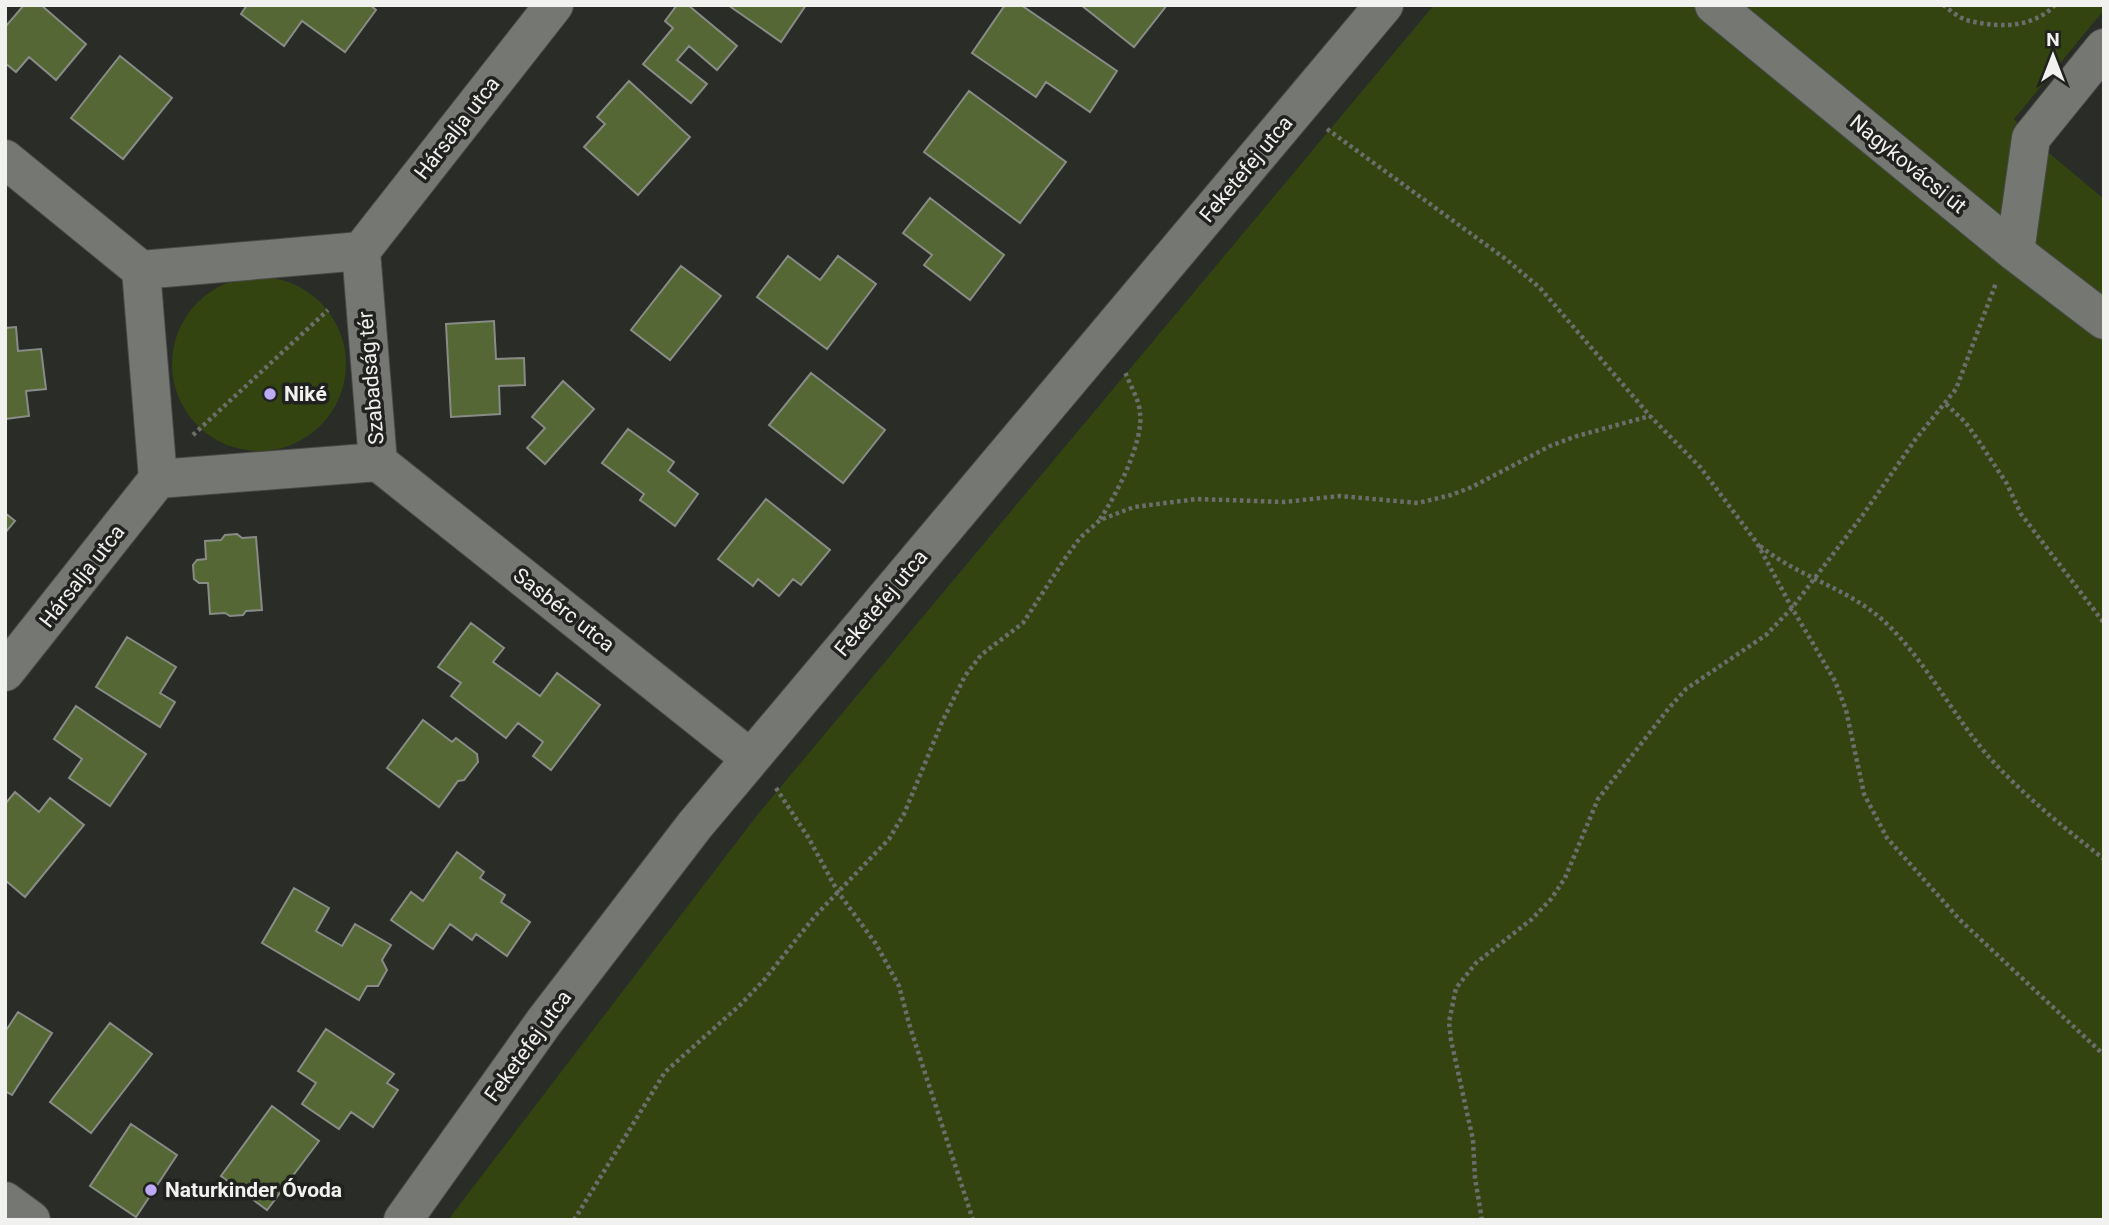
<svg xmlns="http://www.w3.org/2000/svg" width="2109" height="1225" font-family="Roboto,sans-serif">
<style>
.green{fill:#334410}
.building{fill:#556734;stroke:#898b86;stroke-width:2}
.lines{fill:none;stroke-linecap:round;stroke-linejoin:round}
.street-casing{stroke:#484947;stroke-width:40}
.secondary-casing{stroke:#484947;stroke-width:40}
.path{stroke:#6d6e6b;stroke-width:4.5;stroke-dasharray:3.5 3.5;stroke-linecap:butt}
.street{stroke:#757773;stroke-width:38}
.secondary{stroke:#757773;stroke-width:38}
.poi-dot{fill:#bcaaf5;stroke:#21221f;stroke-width:2.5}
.labels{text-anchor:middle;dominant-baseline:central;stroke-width:7;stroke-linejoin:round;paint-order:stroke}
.street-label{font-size:21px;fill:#f1f2f0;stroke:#21221f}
.poi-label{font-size:21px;font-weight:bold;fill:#f1f2f0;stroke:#21221f;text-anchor:start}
</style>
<rect width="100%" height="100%" fill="#2a2c28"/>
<!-- green -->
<path class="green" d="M1434 5H2104V10L2014 119 2031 138 2104 199V1220H448L758 814Z
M172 364a87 87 0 1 1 174 0a87 87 0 1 1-174 0Z"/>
<!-- building -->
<path class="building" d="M24 5H41L86 44 56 80 29 57 16 72 5 63V27Z
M247 5H370L376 10 345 52 302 21 284 46 241 14Z
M677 5H688L737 46 717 70 689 46 677 60 707 84 691 103 643 64 673 28 665 21Z
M728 5H806L781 42Z
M1005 5H1021L1117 71 1090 112 1046 82 1036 97 972 53Z
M1081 5H1167L1134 47Z
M120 56 172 98 123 159 71 118Z
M629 81 690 137 638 195 584 147 605 124 597 117Z
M969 91 1066 162 1020 223 924 152Z
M930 198 1004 255 970 300 924 265 932 255 903 233Z
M788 256 820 280 838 256 876 284 827 349 757 297Z
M681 266 721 296 670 360 631 330Z
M494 321 496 359 524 358 525 385 499 386 500 414 451 417 446 324Z
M16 327 18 351 41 349 46 389 26 391 29 416 5 419V328Z
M811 373 885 430 843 483 769 425Z
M563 381 594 409 545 464 527 448 545 428 532 417Z
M628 429 674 462 668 471 698 494 675 526 640 500 644 494 602 463Z
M766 499 830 550 801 585 793 579 779 596 758 579 753 586 718 559Z
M5 513 15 521 5 533Z
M237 534 242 538 256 537 262 610 246 611 243 615 230 616 225 613 210 614 208 583H199L194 579 193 565 197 560 206 559 205 541 221 540 225 535Z
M471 623 504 648 493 662 540 696 557 673 600 705 551 770 533 756 543 742 518 723 506 738 451 696 461 683 438 667Z
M127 637 176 667 160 693 175 702 160 727 96 687Z
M76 706 146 754 110 806 69 778 82 759 54 739Z
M423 720 452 742 456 738 477 754 478 762 464 780 458 781 439 807 387 768Z
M15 792 39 812 50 798 84 825 25 897 5 880V804Z
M457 852 484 872 480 878 505 895 501 902 530 922 507 956 476 934 472 940 450 924 433 949 391 920 411 892 423 901Z
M294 888 329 908 316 931 342 946 355 924 391 945 382 960 387 970 378 986H367L359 1000 262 943Z
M18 1012 52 1033 12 1095 5 1091V1032Z
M110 1023 152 1054 91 1133 50 1102Z
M326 1029 394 1074 387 1083 398 1090 373 1127 351 1112 339 1129 302 1104 316 1083 298 1071Z
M272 1106 319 1141 267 1210 221 1176Z
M131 1124 177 1155 136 1217 90 1186Z"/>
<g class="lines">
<!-- street casing -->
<g class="street-casing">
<path id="street" d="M5 159 141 270
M361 251 554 5
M2015 252 2031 138 2104 48
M141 270 361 251
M141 270 158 479
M378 462 750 758
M158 479 378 462 361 251
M5 672 158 479
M5 1201 31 1220
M403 1220 544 1022 695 825 1384 5"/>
</g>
<!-- secondary casing -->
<g class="secondary-casing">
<path id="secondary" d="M1714 5 2015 252 2104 320"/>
</g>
<!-- path -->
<path class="path" d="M1943 5C1950 10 1958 17 1966 20 1997 28 2032 29 2055 5
M1327 129 1507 260 1540 288 1650 416 1700 467 1757 543 1792 608 1835 681 1846 710 1864 794 1887 838 1960 920 2104 1055
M1946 404 1966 423 1978 440 2007 484 2021 514 2104 623
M193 435 328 310
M1100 519C1116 496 1144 441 1140 413 1139 399 1130 385 1125 372
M1760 546C1800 578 1851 589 1887 624 1927 663 1952 714 1988 756 2023 795 2063 827 2104 859
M776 788 808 837 838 892 876 944 899 986 910 1027 973 1220
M574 1220 665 1072 739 1006 764 980 815 916 889 839 904 814 942 722 965 676 981 655 1023 623 1066 557 1080 538 1100 520 1134 507 1197 499 1284 502 1340 496 1418 503 1451 495 1472 487 1550 446 1577 436 1650 416
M1482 1220 1475 1178 1473 1140 1451 1040 1449 1022 1456 988 1476 963 1532 919 1551 899 1565 878 1598 799 1669 708 1686 689 1766 635 1792 608 1862 516 1915 440 1956 389 1996 283"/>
<!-- street -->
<use href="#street" class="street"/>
<!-- secondary -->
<use href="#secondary" class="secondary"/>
</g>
<!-- markers -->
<g class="poi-dot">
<circle cx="270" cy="394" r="7"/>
<circle cx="151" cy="1190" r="7"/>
</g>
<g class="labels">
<!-- street labels -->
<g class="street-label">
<text transform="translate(457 128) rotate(-52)">Hársalja utca</text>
<text transform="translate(1908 164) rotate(39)">Nagykovácsi út</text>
<text transform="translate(1246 169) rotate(-50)">Feketefej utca</text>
<text transform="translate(371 378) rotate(-95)">Szabadság tér</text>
<text transform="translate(82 576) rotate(-52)">Hársalja utca</text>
<text transform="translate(881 603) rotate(-50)">Feketefej utca</text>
<text transform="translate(564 610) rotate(38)">Sasbérc utca</text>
<text transform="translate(528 1046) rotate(-54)">Feketefej utca</text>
</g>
<!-- poi labels -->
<g class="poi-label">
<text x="284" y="394">Niké</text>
<text x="165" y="1190">Naturkinder Óvoda</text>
</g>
</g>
<!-- border -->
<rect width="2109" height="1225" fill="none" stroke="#f1f2f0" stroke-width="14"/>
<!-- north arrow -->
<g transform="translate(2053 56)" stroke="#21221f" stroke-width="5" paint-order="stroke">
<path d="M0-5L12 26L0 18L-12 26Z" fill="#f1f2f0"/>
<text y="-10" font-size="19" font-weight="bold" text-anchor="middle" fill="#f1f2f0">N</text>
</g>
</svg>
